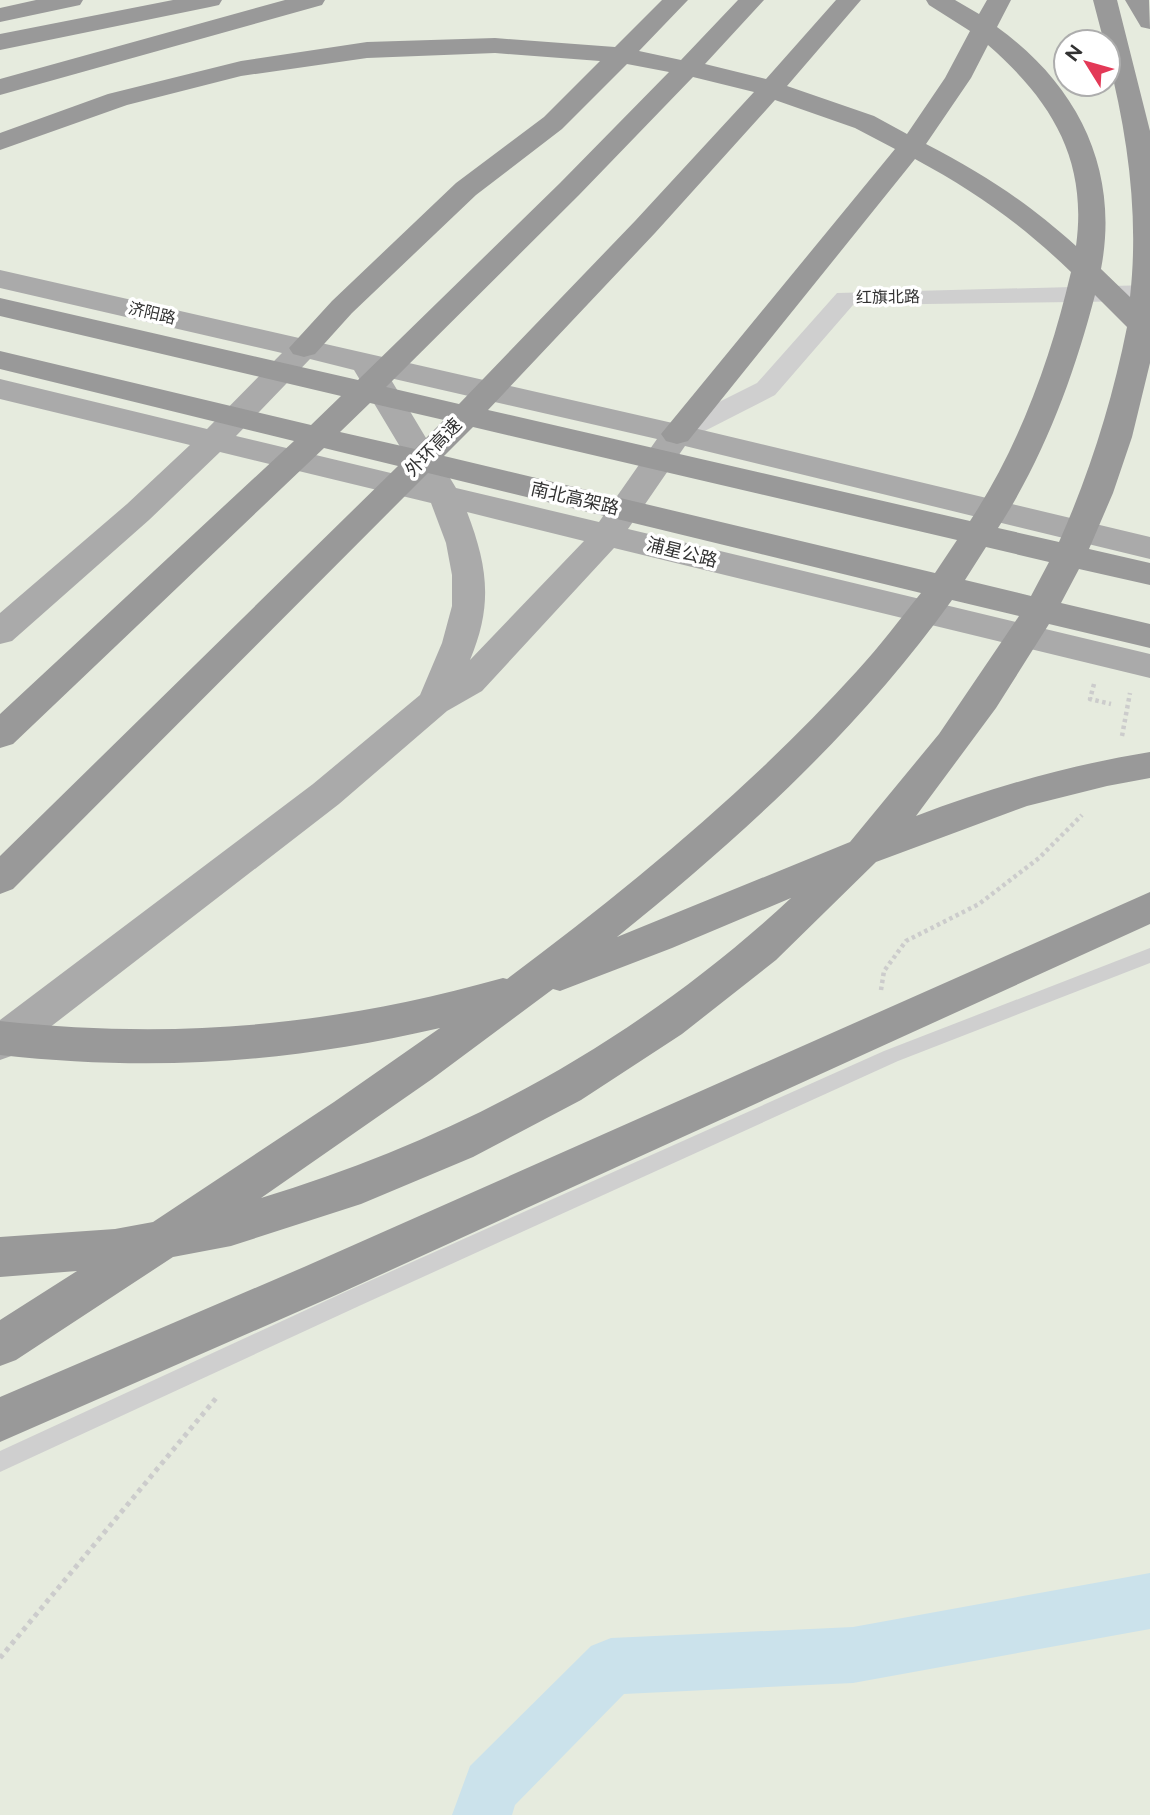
<svg xmlns="http://www.w3.org/2000/svg" width="1150" height="1815" font-family="Raleway,'Noto Sans SC',sans-serif">
<style>
.green{fill:#e6ebde;fill-rule:evenodd}
.lines{fill:none;stroke-linecap:round;stroke-linejoin:round}
.canal{fill:#cbe2eb;fill-rule:evenodd}
.path-far1{stroke:#ccc;stroke-width:4.5;stroke-dasharray:3.5 3.5;stroke-linecap:butt}
.path{stroke:#ccc;stroke-width:5;stroke-dasharray:4.5 4.5;stroke-linecap:butt}
.lane{fill:#cfcfcf;fill-rule:evenodd}
.street{fill:#cfcfcf;fill-rule:evenodd}
.primary{fill:#aaa;fill-rule:evenodd}
.highway{fill:#999;fill-rule:evenodd}
.labels{text-anchor:middle;dominant-baseline:central;stroke-width:7;stroke-linejoin:round;paint-order:stroke}
.far-street-label{font-size:16px;fill:#323232;stroke:#fff}
.street-label{font-size:18px;fill:#323232;stroke:#fff}
</style>
<rect width="100%" height="100%" fill="#fff"/>
<!-- green -->
<path class="green" d="M0 0H1150V1815H0ZM1066 42H1108V84H1066Z"/>
<g class="lines">
<!-- canal -->
<path class="canal" d="M1150 1573V1629L853 1683 624 1694 515 1805 512 1815H452L470 1766 591 1646 611 1638 853 1627Z"/>
<!-- path-far1 -->
<path class="path-far1" d="M1094 684 1090 699 1111 704
M1122 736 1130 693
M881 990 884 971 906 941 979 904 1039 858 1082 815"/>
<!-- path -->
<path class="path" d="M0 1658 217 1397"/>
<!-- lane -->
<path class="lane" d="M1150 948V963L898 1061 359 1306 0 1472V1451L345 1292 884 1051Z"/>
<!-- street -->
<path class="street" d="M1150 285V301L853 305 775 395 687 440 677 443 667 440 664 434 667 428 757 383 837 293Z"/>
<!-- primary -->
<path class="primary" d="M0 270 677 424 1150 537V559L685 446 628 529 1150 654V678L614 548 482 691 447 711 339 804 14 1055 0 1060V1020L313 784 420 695 442 643 452 606V575L446 543 431 503 220 452 149 520 12 641 0 644V613L127 504 190 445 0 399V379L207 429 282 353 0 288ZM310 359 354 370 420 480 236 436ZM390 378 657 439 599 522 456 488ZM467 512 584 541 470 660C493 605 488 567 467 512Z"/>
<!-- highway -->
<path class="highway" d="M36 0H83L80 5 0 22V8Z
M173 0H222L219 5 210 7 0 50V34Z
M285 0H325L322 5 0 95V79Z
M662 0H688L639 51 681 60 738 0H764L705 64 766 79 836 0H861L787 86 874 116 907 134 945 78 970 31 929 5 926 0H955L979 14 987 0H1011L997 27C1078 85 1120 170 1101 269L1130 297C1139 217 1128 136 1108 58V42H1104L1093 0H1117L1150 131V363L1132 437 1113 493 1089 549 1150 563V585L1079 569 1061 603 1150 624V648L1049 624 996 708 916 816C992 787 1070 765 1150 752V778L1107 786 1027 806 876 862 776 960 682 1034 581 1100 473 1157 361 1204 231 1246 173 1257 16 1360 0 1366V1320L77 1271 0 1277V1237L115 1229 153 1222 334 1102 440 1028C288 1063 155 1072 0 1055V1021C178 1040 331 1026 503 978L507 979C631 886 753 786 857 671 880 646 900 619 921 593L428 473 13 889 0 894V856L398 466 324 448 13 744 0 748V714L294 441 0 369V351L311 425 341 396 0 316V298L358 380 560 183 669 72 627 64 562 129 476 195 352 313 315 354 304 357 293 354 289 348 332 301 456 183 544 117 600 61 495 53 367 58 241 76 127 105 0 150V133L108 94 241 61 367 42 495 38 615 47ZM988 45C1051 100 1088 159 1076 246 1026 201 985 175 926 144L971 78ZM693 77 754 92 635 221 459 404 386 387 579 195ZM775 100 855 128 895 149 661 434 666 441 677 444 688 441 915 159C976 192 1021 224 1071 272 1051 358 1019 447 970 521L488 410 655 233ZM1095 295 1127 327C1112 402 1090 472 1059 542L998 528C1044 457 1074 376 1095 295ZM370 403 444 420 415 449 340 432ZM473 427 957 540 935 573 444 456ZM986 547 1049 562 1031 596 965 580ZM952 600 1019 616 939 734 850 842 617 937C740 838 860 729 952 600ZM791 898C638 1040 460 1138 261 1198L432 1079 553 989 560 991 672 948Z
M1125 0H1149L1150 29 1141 27Z
M1150 892V924L336 1295 0 1442V1397L304 1267Z"/>
</g>
<g class="labels">
<!-- far-street labels -->
<g class="far-street-label">
<text transform="translate(888 297) rotate(-1)">红旗北路</text>
<text transform="translate(152 313) rotate(13)">济阳路</text>
</g>
<!-- street labels -->
<g class="street-label">
<text transform="translate(433 447) rotate(-46)">外环高速</text>
<text transform="translate(575 498) rotate(13)">南北高架路</text>
<text transform="translate(682 552) rotate(14)">浦星公路</text>
</g>
</g>
<!-- north arrow -->
<g transform="translate(1087 63) rotate(307)"><circle r="33" fill="#ffffff" stroke="#adadad" stroke-width="2"/>
<path d="M0-5L12 26L0 18L-12 26Z" fill="#e33957"/>
<text y="-10" font-size="19" font-weight="bold" text-anchor="middle" fill="#323232">N</text>
</g>
</svg>
